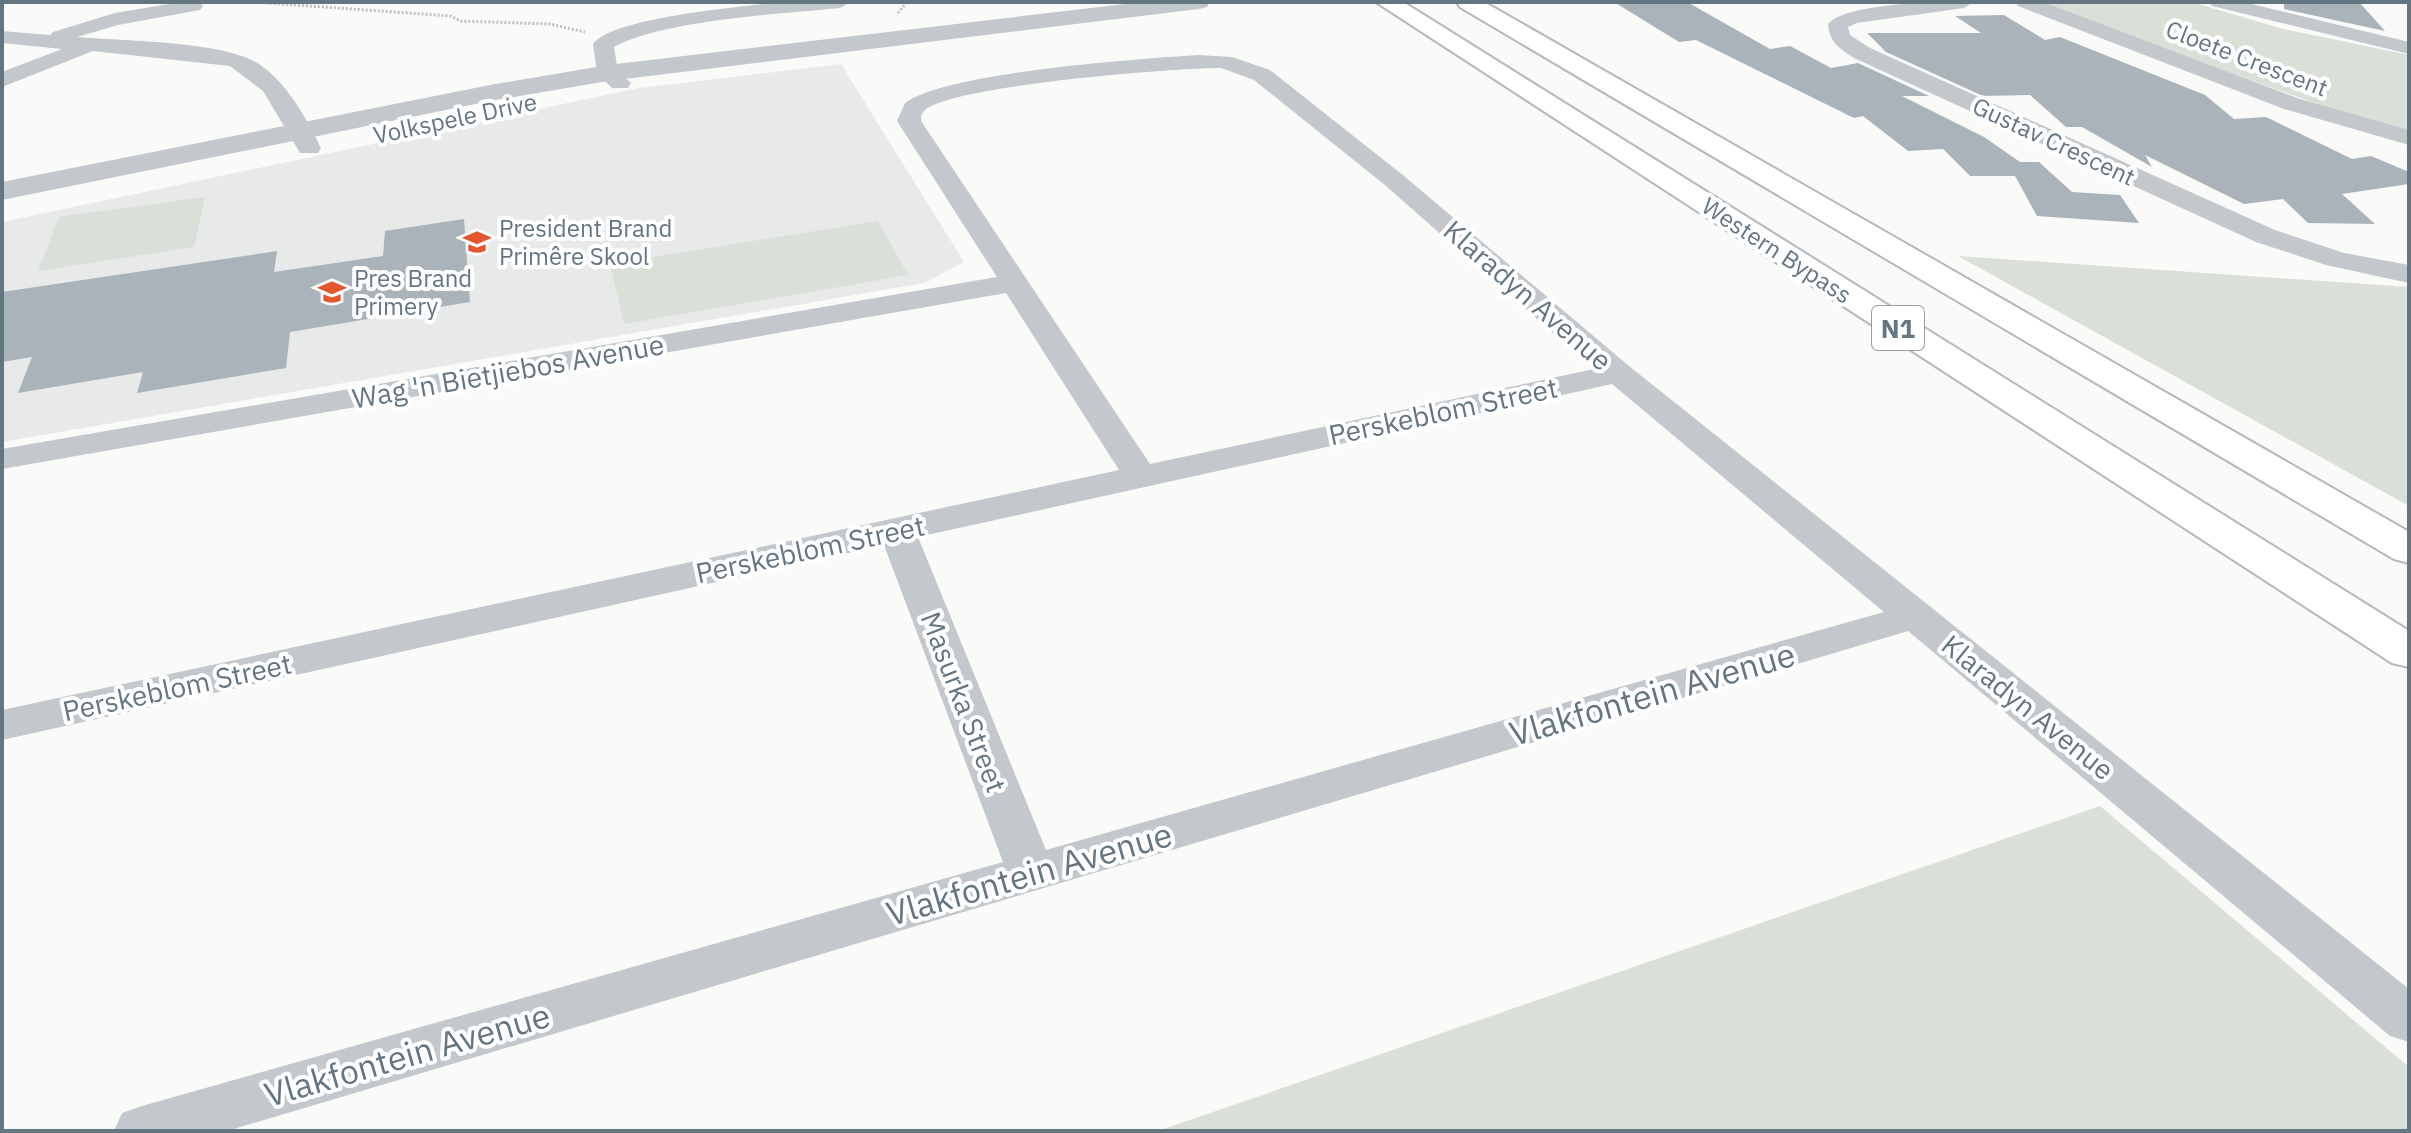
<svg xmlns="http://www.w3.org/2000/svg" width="2411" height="1133" font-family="'IBM Plex Sans',sans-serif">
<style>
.built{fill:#e8e9e9}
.green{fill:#dadfd7}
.building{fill:#aab3b9}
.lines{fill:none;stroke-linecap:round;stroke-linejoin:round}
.motorway-casing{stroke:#b4b9bd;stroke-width:4}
.path{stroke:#bbbfc2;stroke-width:3;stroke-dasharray:2 2;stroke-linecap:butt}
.minor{fill:#c3c8cc;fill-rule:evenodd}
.tertiary{fill:#c3c8cc;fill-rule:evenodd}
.motorway{fill:#fff;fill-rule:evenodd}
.labels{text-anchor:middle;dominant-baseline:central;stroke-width:8;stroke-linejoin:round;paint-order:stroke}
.far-street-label{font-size:24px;fill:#657683;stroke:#fff}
.far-poi-label{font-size:24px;fill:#657683;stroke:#fff;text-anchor:start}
.shield{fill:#fff;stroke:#939fa8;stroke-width:2}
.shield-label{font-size:26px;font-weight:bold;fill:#657683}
.street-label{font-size:28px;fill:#657683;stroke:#fff}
.near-street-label{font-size:34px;fill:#657683;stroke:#fff}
</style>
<rect width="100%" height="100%" fill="#fafaf8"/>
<!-- built -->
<path class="built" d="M841 64 964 262 924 283 2 442V222L639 88Z"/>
<!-- green -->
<path class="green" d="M2033 2H2192L2283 29 2409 55V137Z
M205 197 194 247 38 271 59 217Z
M878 221 908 275 624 324 610 264Z
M1958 256 2409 287V506Z
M2100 806 2409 1067V1131H1158Z"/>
<!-- building -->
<path class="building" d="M1614 2H1687L1770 49 1790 46 1831 68 1858 63 1929 96H1902L1984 137 2020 162H2039L2072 192 2120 195 2139 223 2037 216 2015 176H1970L1943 149 1908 151 1863 116 1854 118 1696 40 1679 42Z
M2284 2H2359L2385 31 2284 9Z
M2004 15 2045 40 2060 37 2205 95 2234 119 2266 117 2352 159 2371 156 2409 172V184L2342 194 2375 224 2308 223 2283 199 2244 204 2145 155 2152 167 2082 127H2066L2030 95 1983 96 1886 52 1867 33H1981L1955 16Z
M464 219 470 302 290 332 286 368 137 393 143 372 18 393 32 357 2 362V292L277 251 274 272 383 256 385 231Z"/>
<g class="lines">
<!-- motorway casing -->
<g class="motorway-casing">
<path id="motorway" d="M1376 2H1403L2409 631V667L2392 663Z
M1457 2H1484L2409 532V563L2394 559 1460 7Z"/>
</g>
<!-- path -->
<path class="path" d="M254 2 450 16 461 21 550 24 585 32
M898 13 907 2"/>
<!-- minor -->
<path class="minor" d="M181 2H200L203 6 200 10 118 25 77 37C121 41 225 41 259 64 288 84 306 118 321 148L318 153H300L263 91 230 66 93 51 2 87V72L62 49 2 43V31L50 35 53 32 115 13Z
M784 2H850L840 8C781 14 663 20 614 47L618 71 631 83 628 88H612L597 73 593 44C613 17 747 6 784 2Z
M1923 2H1974L1964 8 1857 23 1848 27 1850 35 1870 48 2275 230 2344 253 2409 265V283L2326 265 2256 242 1854 58C1840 49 1829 42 1828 24 1843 7 1899 5 1923 2Z
M2015 2H2043L2300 99 2409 130V145L2284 109 2018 6Z
M2209 2H2243L2409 42V54L2212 6Z
M1198 55 1232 57 1270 70 1404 176 1629 366 2409 989V1042L2390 1036 1908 631 227 1131H114L122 1113 142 1106 1003 862 884 545 2 740V710L1119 470 1006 293 2 469V449L997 277 897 121 905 103C947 72 1139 59 1198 55ZM1221 68 1254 80 1386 186 1594 369 1150 464 921 121C921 117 921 113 925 110 954 85 1175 68 1221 68ZM1612 384 1884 612 1046 850 918 537Z"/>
<!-- tertiary -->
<path class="tertiary" d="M1142 2H1210L1207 7 1199 9 608 81 490 101 2 200V182L490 85 608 65Z"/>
<!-- motorway -->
<use href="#motorway" class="motorway"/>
</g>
<!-- icons -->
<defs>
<g id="school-bare" transform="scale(2.16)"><path d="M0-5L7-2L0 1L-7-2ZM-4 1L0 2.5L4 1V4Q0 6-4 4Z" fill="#e4572e" stroke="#fff" stroke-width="2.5" paint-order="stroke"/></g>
</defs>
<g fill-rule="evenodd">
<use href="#school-bare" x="477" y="242"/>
<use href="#school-bare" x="332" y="292"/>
</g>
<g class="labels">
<!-- far-street labels -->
<g class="far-street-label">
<text transform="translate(2247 58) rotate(21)">Cloete Crescent</text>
<text transform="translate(455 118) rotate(-12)">Volkspele Drive</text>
<text transform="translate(2054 141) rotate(25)">Gustav Crescent</text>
<text transform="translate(1777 250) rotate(33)">Western Bypass</text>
</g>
<!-- far-poi labels -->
<g class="far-poi-label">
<text x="499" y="228">President Brand<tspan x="499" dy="28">Primêre Skool</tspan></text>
<text x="354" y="278">Pres Brand<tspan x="354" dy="28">Primery</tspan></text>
</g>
<!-- shield labels -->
<rect class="shield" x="1872" y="306" width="52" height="44" rx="6"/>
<g class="shield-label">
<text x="1898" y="328">N1</text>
</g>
<!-- street labels -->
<g class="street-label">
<text transform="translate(1528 295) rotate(41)">Klaradyn Avenue</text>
<text transform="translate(508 371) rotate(-10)">Wag 'n Bietjiebos Avenue</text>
<text transform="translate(1443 411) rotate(-12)">Perskeblom Street</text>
<text transform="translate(810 549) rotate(-12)">Perskeblom Street</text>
<text transform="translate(177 687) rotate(-12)">Perskeblom Street</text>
<text transform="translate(964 702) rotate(69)">Masurka Street</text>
<text transform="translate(2028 707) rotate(39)">Klaradyn Avenue</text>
</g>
<!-- near-street labels -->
<g class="near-street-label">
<text transform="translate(1652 693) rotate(-16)">Vlakfontein Avenue</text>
<text transform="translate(1029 873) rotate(-16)">Vlakfontein Avenue</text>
<text transform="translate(407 1054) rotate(-16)">Vlakfontein Avenue</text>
</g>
</g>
<!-- border -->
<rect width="2411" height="1133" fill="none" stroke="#657683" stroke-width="8"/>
</svg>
